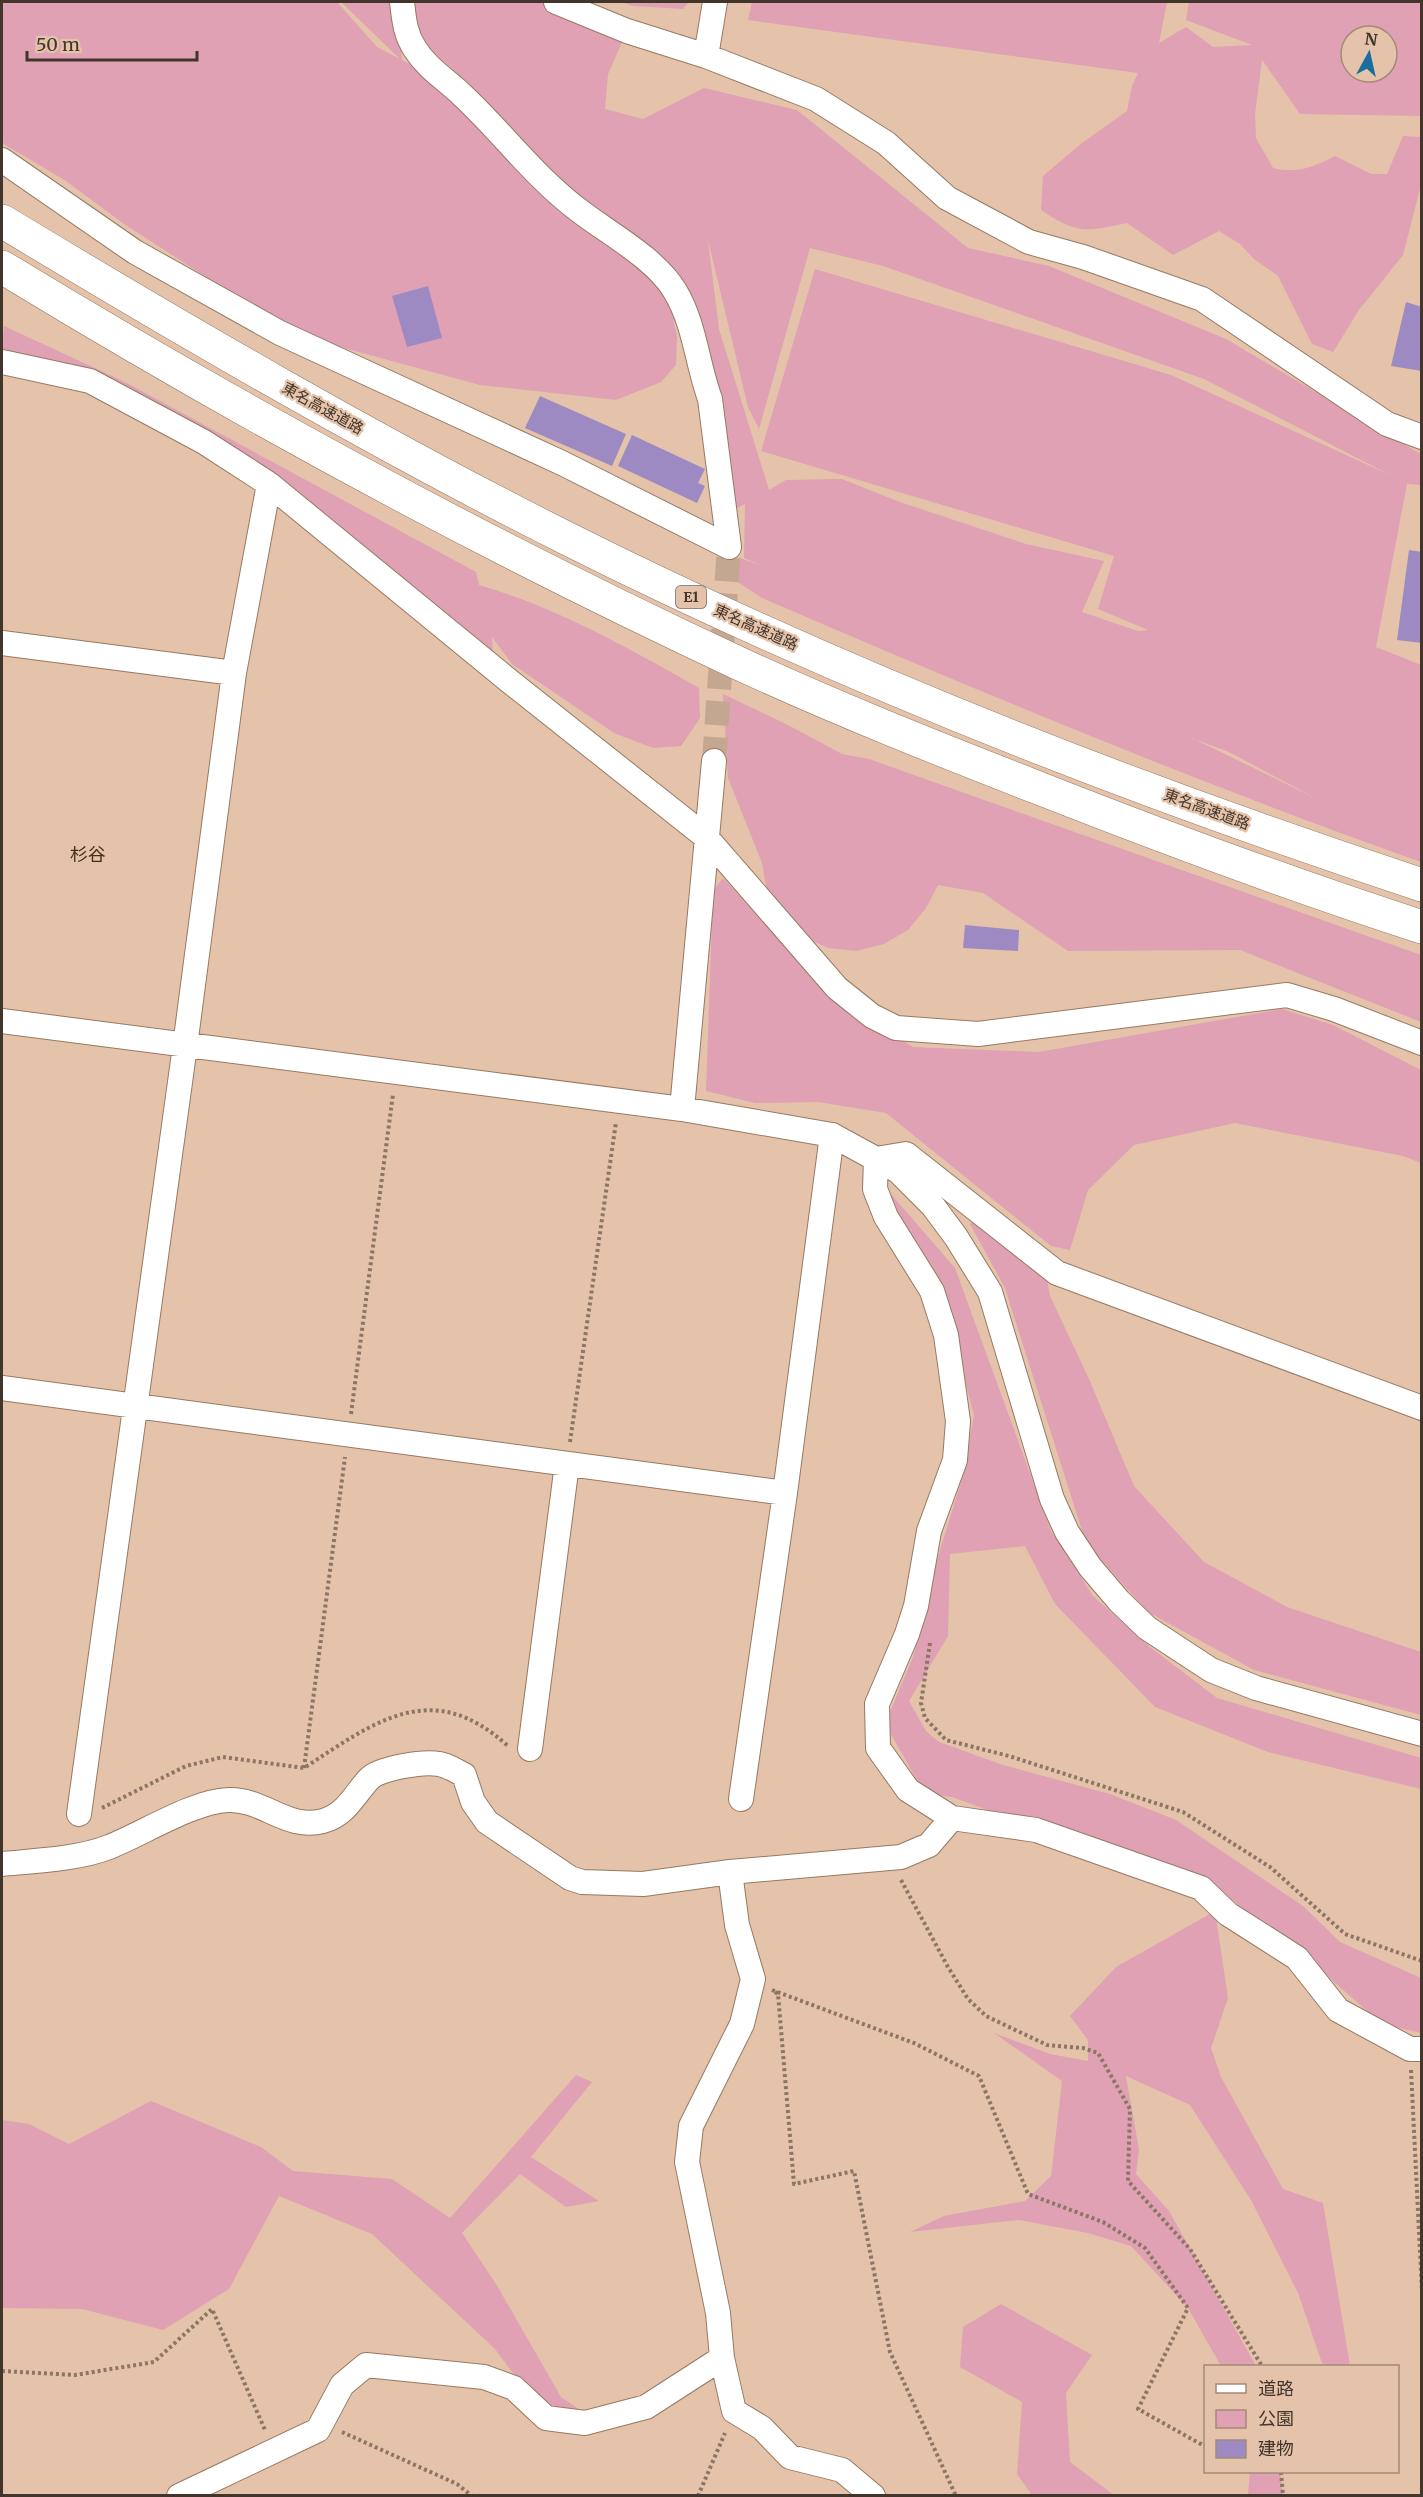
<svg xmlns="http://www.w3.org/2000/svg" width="1423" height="2497" font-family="Merriweather,'Noto Sans JP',serif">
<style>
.green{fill:#dfa1b3;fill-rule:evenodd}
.building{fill:#9d8ac2}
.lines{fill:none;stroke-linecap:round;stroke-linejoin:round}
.minor-tunnel{stroke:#c4a791;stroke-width:24;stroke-dasharray:24 12;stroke-linecap:butt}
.minor-casing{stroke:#977962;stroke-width:26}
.highway-casing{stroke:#977962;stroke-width:34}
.path{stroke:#8b7564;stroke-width:4;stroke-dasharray:3 3;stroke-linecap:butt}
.minor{stroke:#fff;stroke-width:24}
.highway{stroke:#fff;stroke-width:33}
.labels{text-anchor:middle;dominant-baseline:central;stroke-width:4.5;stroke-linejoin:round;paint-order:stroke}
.shield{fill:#e4c3aa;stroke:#736051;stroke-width:1.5}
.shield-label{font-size:14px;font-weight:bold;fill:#42352b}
.street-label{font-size:15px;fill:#42352b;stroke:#e4c3aa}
.quarter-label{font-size:18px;fill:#462d18;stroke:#e4c3aa}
</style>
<rect width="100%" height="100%" fill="#e4c3aa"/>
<!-- green -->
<path class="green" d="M2 2H337L377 47 400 59 341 2H396L402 60 434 76 413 46 407 2H548L627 31 608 74 605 109 643 119 704 88 797 110 968 248 1049 266 1226 339 1421 454V485L1407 484 1376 647 1421 665V862C1198 783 980 692 762 598L730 577 740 558 762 566 744 558 745 504 729 512 686 337 673 320 677 334 676 365 661 382 616 400 480 385 296 335 124 224 66 181 2 143ZM708 240 748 407 759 429 810 248 883 266 1204 379 1390 475 1171 375 815 269 761 451 1114 556 1098 609 1148 630 1138 631 1082 612 1104 561 1026 544 897 501 842 479 786 480 769 490 719 329ZM1191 738 1229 752 1317 799 1192 738Z
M621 2H689L683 9 633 6Z
M752 2H1167L1159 43 1186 27 1213 47 1252 45 1186 20 1189 2H1421V116L1300 114 1258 54 1262 60 1255 114 1256 138 1273 168C1296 174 1314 167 1335 156L1371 174H1387L1403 136 1421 137V185L1403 255 1359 310 1333 352 1312 344 1278 276 1254 259 1240 244 1219 231 1173 255 1127 223C1085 232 1077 234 1041 210L1043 176 1082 143 1127 111 1132 86 1138 73 748 20ZM1351 36H1387V72H1351Z
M4 326 123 381 476 572 479 585C558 608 628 648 699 688L700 718 681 746 653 748 614 733 512 664 492 637 493 656 353 546 290 485 183 420 2 353Z
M723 694 788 725 842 754 869 759 1421 955V1022L1240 950 1068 951 983 893 938 885 926 908 908 930 884 944 856 951 828 948 802 936 767 892 762 863 728 778Z
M723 878 832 994 913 1047 1039 1052 1282 1009 1333 1025 1421 1070V1163L1403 1156 1235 1123 1134 1145 1088 1190 1070 1250 1051 1246 886 1113 818 1102 755 1103 706 1091 713 891Z
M890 1193 955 1268 1051 1531 1093 1596 1150 1647 1217 1698 1421 1758V1789L1268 1752 1155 1707 1055 1604 1025 1546 950 1554 948 1636 909 1701 926 1731 939 1742 1003 1765 1110 1794 1176 1820 1303 1906 1340 1942 1421 1978V2033L1382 2024 1326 1975 1204 1877 1053 1823 993 1812 952 1797 925 1794 885 1724 913 1657 926 1596 961 1482 974 1415 943 1296 897 1216Z
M984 1213 1045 1266 1050 1296 1089 1379 1134 1486 1204 1562 1287 1607 1421 1652V1715L1254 1670 1148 1612 1086 1543 1005 1288 970 1224Z
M1215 1911 1228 1998 1211 2048 1221 2077 1283 2189 1323 2203 1350 2366H1323L1298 2293 1251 2200 1190 2105 1126 2076 1139 2150 1136 2174 1169 2211 1256 2366H1221L1188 2308 1131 2246 1088 2233 1019 2220 910 2232 944 2216 1025 2201 1051 2176 1062 2081 994 2033 1050 2054 1088 2061V2040L1070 2016 1116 1967Z
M576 2075 592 2082 531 2157 599 2201 566 2207 520 2174 462 2233 496 2284 561 2397 595 2420 546 2418 495 2349 372 2234 279 2196 229 2289 163 2330 82 2309 2 2308V2120L29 2124 69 2144 151 2101 261 2147 293 2171 392 2179 450 2218Z
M1001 2304 1092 2355 1066 2393 1070 2462 1114 2495H1032L1017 2474 1022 2402 960 2367 963 2327Z
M1250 2472H1280L1283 2495H1248Z"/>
<!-- building -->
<path class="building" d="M428 286 442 338 407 347 392 296Z
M1406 302 1422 307V371L1391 366Z
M540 396 626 434 612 466 525 428Z
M632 435 705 469 698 483 705 486 697 503 618 466Z
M1409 550 1422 552V643L1397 640Z
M965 925 1019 930 1018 951 963 948Z"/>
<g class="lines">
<!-- minor-tunnel -->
<path class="minor-tunnel" d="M714 761 729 547"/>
<!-- minor casing -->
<g class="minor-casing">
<path id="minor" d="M402 2C404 19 405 34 415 49 427 68 445 79 461 94 502 132 535 178 581 212 610 234 656 259 675 291 695 324 697 364 710 399L729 547
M556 2 627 31 706 56 816 99 886 143 947 198 1029 242 1083 257 1202 299 1387 424 1422 437
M706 56 715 2
M2 160 135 252 280 333 562 463 729 547
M2 362 90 381 204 442 269 484 508 680 706 837 837 988 872 1016 896 1028 978 1034 1287 995 1334 1009 1422 1043
M2 643 234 673
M2 1021 682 1109 832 1135 898 1171 933 1206 956 1237 990 1292 1052 1499 1067 1532 1090 1567 1119 1601 1147 1628 1211 1670 1256 1688 1422 1734
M682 1109 714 761
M2 1388 785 1493
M1422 1408 1057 1273 906 1154 876 1159 875 1189 886 1217 932 1291 946 1335 958 1421 955 1460 929 1531 916 1606 907 1634 877 1704 878 1748 908 1790 952 1818 1036 1830 1201 1888 1228 1914 1297 1958 1338 2010 1410 2049H1422
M530 1749 567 1464
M741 1799 785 1493 832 1135
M79 1814 185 1046 234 673 269 484
M2 1864C34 1861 79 1859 109 1847 142 1834 194 1801 228 1800 262 1798 288 1831 323 1821 346 1815 354 1795 369 1779 379 1768 424 1761 439 1764 447 1765 456 1771 464 1775L473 1802 487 1822 570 1878 582 1882 643 1884 730 1872 901 1857 929 1845 952 1818
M730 1872 737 1925 753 1979 742 2024 691 2126 687 2162 718 2313 722 2358 734 2411 762 2428 790 2457 842 2470 873 2496
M179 2496 318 2430 342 2385 366 2365 484 2377 514 2388 546 2418 585 2423 646 2407 722 2358"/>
</g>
<!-- highway casing -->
<g class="highway-casing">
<path id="highway" d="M2 221C186 332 373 441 566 538 841 676 1130 789 1422 885
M2 267C240 412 485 545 738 663 835 708 936 748 1036 787 1163 837 1292 885 1422 927"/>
</g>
<!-- path -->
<path class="path" d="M351 1414 393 1094
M570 1442 616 1122
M930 1643 921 1703 925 1718 946 1740 1009 1756 1183 1812 1270 1867 1345 1934 1422 1961
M304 1768 345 1457
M102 1808 186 1766 223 1757 304 1768C376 1721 432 1677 508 1746
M901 1880 948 1967 968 1999 986 2016 1047 2045 1083 2048 1098 2053 1130 2109 1128 2181 1190 2249 1262 2366
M772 1990 914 2043 979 2076 1028 2194 1103 2222 1145 2248 1188 2308 1138 2409 1206 2447
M775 1992 778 1994 794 2184 854 2171 890 2352 956 2496
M1411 2070 1422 2292
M2 2371 75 2375 154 2362 212 2309 265 2430
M342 2432 457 2484 472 2496
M1281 2472 1283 2496
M698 2496 725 2433"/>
<!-- minor -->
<use href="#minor" class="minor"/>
<!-- highway -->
<use href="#highway" class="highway"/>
</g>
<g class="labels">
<!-- shield labels -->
<rect class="shield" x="676" y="586" width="30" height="22" rx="4.5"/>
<g class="shield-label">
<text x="691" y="597">E1</text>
</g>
<!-- street labels -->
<g class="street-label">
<text transform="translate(323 408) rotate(29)">東名高速道路</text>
<text transform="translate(756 627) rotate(24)">東名高速道路</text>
<text transform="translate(1207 809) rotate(20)">東名高速道路</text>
</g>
<!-- quarter labels -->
<g class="quarter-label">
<text x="88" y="854">杉谷</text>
</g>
</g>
<!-- border -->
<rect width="1423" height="2497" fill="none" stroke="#42352b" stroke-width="6"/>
<!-- legend -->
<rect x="1204" y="2365" width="195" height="108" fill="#e4c3aa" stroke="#a38a77" stroke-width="1.5"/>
<rect x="1216" y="2384" width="30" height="9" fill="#ffffff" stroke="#a38a77" stroke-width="1.5"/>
<text x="1258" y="2395" font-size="18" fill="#42352b">道路</text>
<rect x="1216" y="2410" width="30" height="18" fill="#dfa1b3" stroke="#a38a77" stroke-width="1.5"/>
<text x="1258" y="2425" font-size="18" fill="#42352b">公園</text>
<rect x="1216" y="2440" width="30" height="18" fill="#9d8ac2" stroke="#a38a77" stroke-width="1.5"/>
<text x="1258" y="2455" font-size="18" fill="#42352b">建物</text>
<!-- north arrow -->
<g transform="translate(1369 54) rotate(8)"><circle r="28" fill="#e4c3aa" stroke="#a38a77" stroke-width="1.5"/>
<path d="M0-4.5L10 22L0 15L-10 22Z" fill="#196e9f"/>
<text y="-9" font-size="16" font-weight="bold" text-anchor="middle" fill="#42352b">N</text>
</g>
<!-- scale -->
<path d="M27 51v9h170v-9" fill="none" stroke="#42352b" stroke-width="3"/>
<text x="36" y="51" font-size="18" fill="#42352b" stroke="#e4c3aa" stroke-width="4.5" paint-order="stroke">50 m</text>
</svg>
